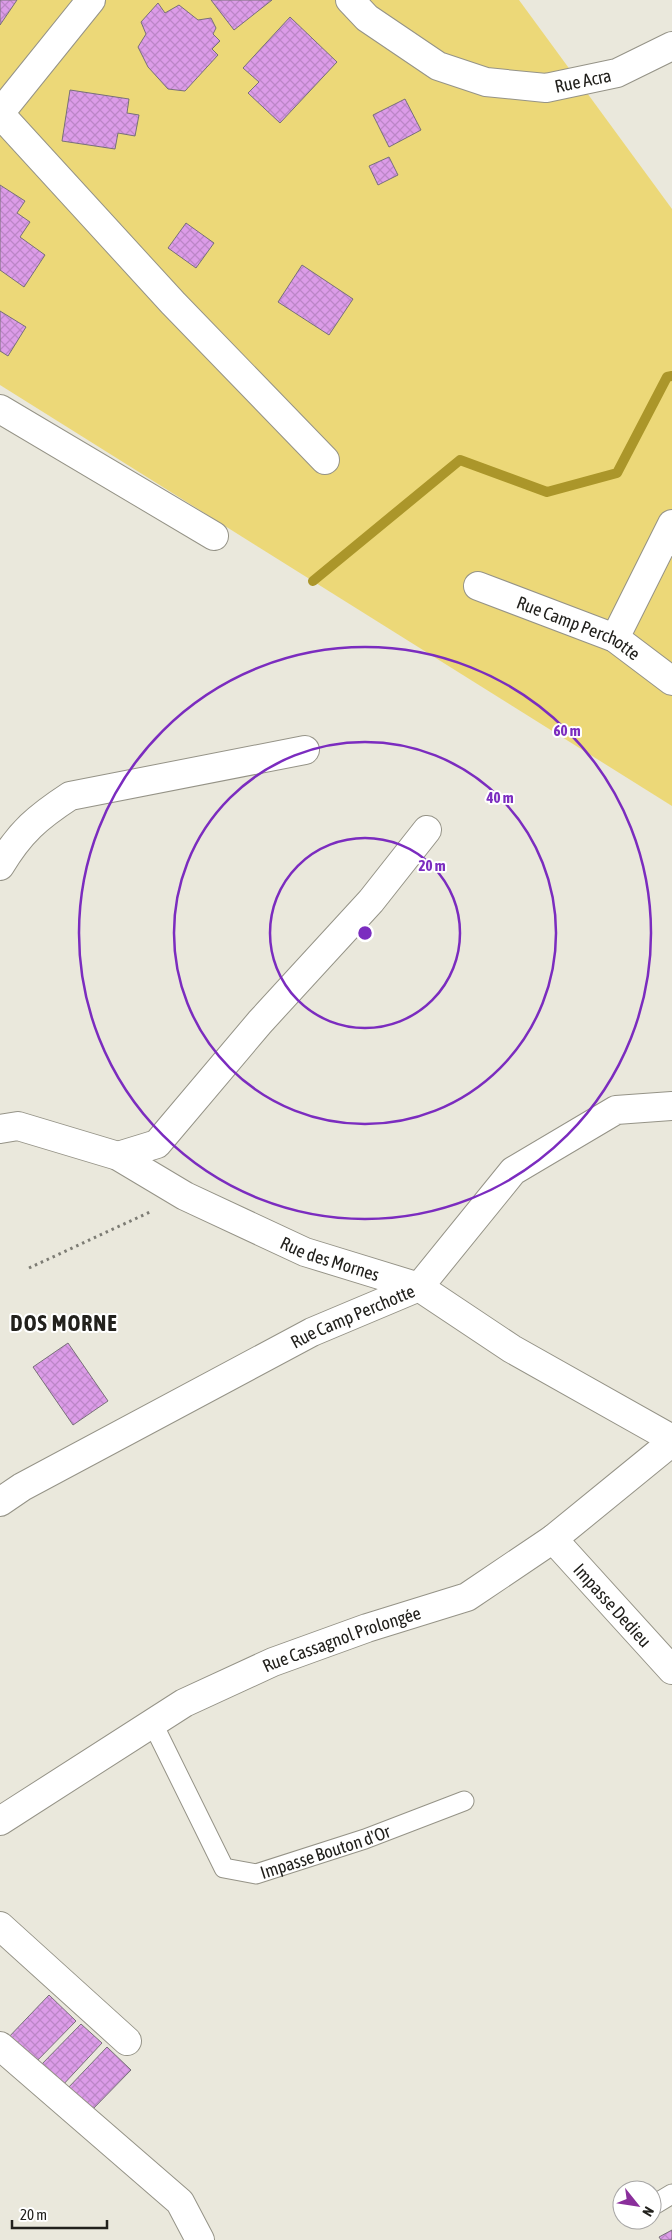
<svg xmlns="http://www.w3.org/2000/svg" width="672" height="2240" font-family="'Asap Condensed',sans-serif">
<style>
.green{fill:#ecd878}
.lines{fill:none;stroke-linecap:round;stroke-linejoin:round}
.stream{stroke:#ab962a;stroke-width:10}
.building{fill:url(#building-cross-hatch);stroke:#787079}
.service-casing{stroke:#959387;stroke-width:21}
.minor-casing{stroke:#959387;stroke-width:30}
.path{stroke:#7d7c74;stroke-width:3;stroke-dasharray:2.5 4;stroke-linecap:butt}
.service{stroke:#fff;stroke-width:19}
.minor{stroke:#fff;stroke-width:28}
.ring{fill:none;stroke:#7b2cbf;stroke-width:2.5}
.labels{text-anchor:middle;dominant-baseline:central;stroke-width:4;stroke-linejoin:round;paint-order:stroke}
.street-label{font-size:18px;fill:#22211d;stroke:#fff}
.district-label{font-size:22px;font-weight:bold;letter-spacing:1px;fill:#22211d;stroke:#fff}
.centre{fill:#7b2cbf;stroke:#fff;stroke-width:2.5}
.ring-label{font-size:15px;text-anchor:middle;font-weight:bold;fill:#7b2cbf;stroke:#fff;stroke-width:4;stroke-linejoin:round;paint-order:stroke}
</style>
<defs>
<pattern id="building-cross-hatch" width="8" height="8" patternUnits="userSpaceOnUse" patternTransform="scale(1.25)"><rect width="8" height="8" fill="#dc9ce8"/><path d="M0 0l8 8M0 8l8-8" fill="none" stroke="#bc86c7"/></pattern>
</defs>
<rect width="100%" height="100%" fill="#eae8dc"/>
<!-- green -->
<path class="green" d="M0 0H519L672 209V806L0 385Z"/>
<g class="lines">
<!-- stream -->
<path class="stream" d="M313 581 460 460 547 492 617 473 667 377 672 376"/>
</g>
<!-- building -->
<path class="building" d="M0 0H17L0 25Z
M211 0H272L234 30Z
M158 3 165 13 179 5 198 20 211 18 216 28 213 34 220 41 212 49 218 55 185 91 168 89 148 67 138 47 146 34 141 22Z
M290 17 337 62 280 123 248 93 259 82 243 68Z
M70 90 129 99 127 113 139 115 135 136 118 133 115 149 62 141Z
M405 99 421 130 389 147 373 115Z
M389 157 398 175 378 185 369 166Z
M0 185 25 201 17 213 30 222 20 237 45 255 24 287 0 270Z
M186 223 214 243 196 268 168 248Z
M302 265 353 299 329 335 278 302Z
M0 311 26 327 8 356 0 351Z
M68 1343 108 1401 73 1425 33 1367Z
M49 1995 76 2021 33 2065 6 2040Z
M81 2024 102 2043 61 2087 39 2067Z
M107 2047 131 2070 90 2112 67 2089Z
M672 2230V2240H661L659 2237Z"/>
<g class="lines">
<!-- service casing -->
<g class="service-casing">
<g id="service">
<path id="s1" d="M152 1722 224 1868 256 1874 365 1839 464 1801"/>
<path d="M652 2206 672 2194"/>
</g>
</g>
<!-- minor casing -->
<g class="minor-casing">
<g id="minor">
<path id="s2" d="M350 0 367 18 438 66 486 82 546 88 617 73 672 46"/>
<path d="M0 113 91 0"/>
<path d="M0 114 173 303 325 460"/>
<path d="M0 409 214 536"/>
<path id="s3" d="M478 586 615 638 672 681"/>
<path d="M615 638 672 524"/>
<path d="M0 866C20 832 38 817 70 796L305 750"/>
<path id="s4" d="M0 1129 18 1126 118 1156 185 1196 305 1252 419 1287 512 1349 672 1439"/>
<path d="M118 1156 157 1144 260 1022 371 901 427 830"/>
<path id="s5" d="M0 1502 22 1487 312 1332 419 1287 513 1171 616 1110 672 1106"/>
<path id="s6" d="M553 1539 672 1670"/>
<path id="s7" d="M0 1821 184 1703 273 1662 367 1628 467 1597 553 1539 672 1442"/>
<path d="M0 1926 127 2041"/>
<path d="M0 2046 180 2202 200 2240"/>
</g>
</g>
<!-- path -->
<path class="path" d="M29 1268 152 1211"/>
<!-- service -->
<use href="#service" class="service"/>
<!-- minor -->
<use href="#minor" class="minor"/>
</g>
<!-- distance rings -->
<g class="ring">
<circle cx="365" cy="933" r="95"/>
<circle cx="365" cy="933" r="191"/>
<circle cx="365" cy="933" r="286"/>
</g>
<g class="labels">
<!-- street labels -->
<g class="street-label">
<text stroke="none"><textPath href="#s2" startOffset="259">Rue Acra</textPath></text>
<text stroke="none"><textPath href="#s3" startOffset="109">Rue Camp Perchotte</textPath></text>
<text stroke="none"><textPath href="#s4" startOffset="359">Rue des Mornes</textPath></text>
<text stroke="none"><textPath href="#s5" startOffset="399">Rue Camp Perchotte</textPath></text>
<text stroke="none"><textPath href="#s6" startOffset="89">Impasse Dedieu</textPath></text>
<text stroke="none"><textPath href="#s7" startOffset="389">Rue Cassagnol Prolongée</textPath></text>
<text stroke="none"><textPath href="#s1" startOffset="268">Impasse Bouton d'Or</textPath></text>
</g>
<!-- district labels -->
<g class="district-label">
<text x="64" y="1323">DOS MORNE</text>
</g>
</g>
<circle cx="365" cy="933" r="8" class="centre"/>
<g class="ring-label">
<text x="567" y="736">60 m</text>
<text x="500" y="803">40 m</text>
<text x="432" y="871">20 m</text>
</g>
<!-- north arrow -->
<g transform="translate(637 2205) rotate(120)"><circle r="24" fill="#ffffff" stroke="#a7a6a5"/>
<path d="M0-4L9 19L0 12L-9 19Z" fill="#8a2f9b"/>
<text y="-8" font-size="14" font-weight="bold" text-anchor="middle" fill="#22211d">N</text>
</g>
<!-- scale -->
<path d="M12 2220v8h95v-8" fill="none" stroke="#22211d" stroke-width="2.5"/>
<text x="20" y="2220" font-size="15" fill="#22211d" stroke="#ffffff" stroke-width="4" paint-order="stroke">20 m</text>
</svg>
